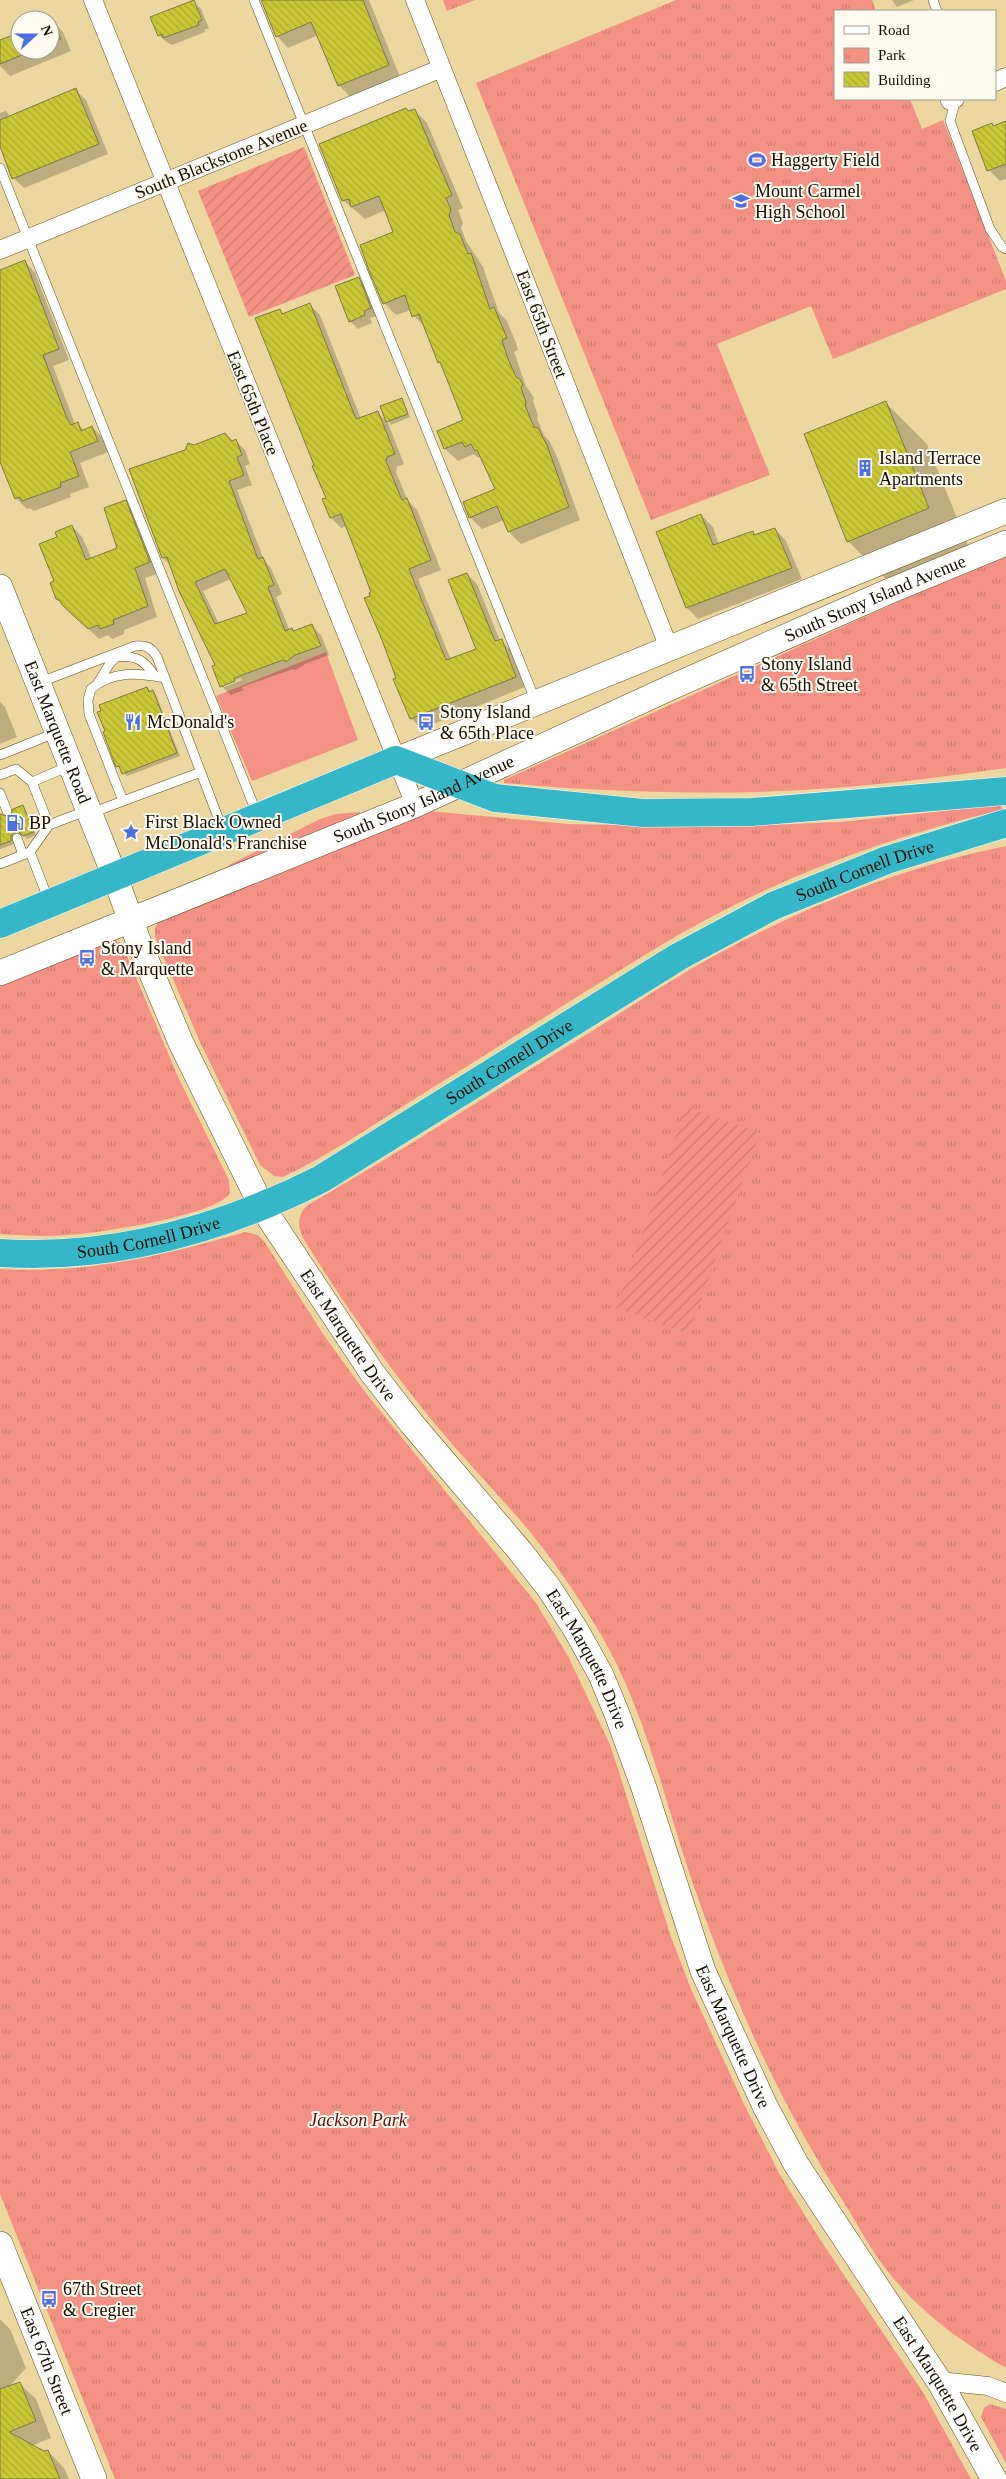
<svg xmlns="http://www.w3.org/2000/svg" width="1006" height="2479" font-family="'Times New Roman',serif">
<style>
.grass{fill:#f39184}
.park{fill:url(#park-tufts)}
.garden{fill:url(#garden-furrows)}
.shadow{fill:#0003;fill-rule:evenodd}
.building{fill:url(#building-back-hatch);stroke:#797944;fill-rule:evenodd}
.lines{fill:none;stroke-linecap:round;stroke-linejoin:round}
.lane-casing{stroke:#634f1b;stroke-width:10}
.street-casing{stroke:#634f1b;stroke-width:19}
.secondary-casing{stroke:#634f1b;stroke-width:26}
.highway-casing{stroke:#fff;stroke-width:29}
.lane{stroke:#fff;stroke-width:9}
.street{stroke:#fff;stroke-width:18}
.secondary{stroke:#fff;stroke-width:25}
.highway{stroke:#36b7c8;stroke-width:28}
.labels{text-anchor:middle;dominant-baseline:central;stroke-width:4;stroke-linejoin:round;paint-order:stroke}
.street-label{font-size:18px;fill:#150d00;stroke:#fefaef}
.poi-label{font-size:18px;fill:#150d00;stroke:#fefaef;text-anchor:start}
.park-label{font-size:18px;font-style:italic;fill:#5e0e0b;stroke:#fefaef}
</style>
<defs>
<pattern id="park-tufts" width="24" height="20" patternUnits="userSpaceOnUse" patternTransform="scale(1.25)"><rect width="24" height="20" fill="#f39184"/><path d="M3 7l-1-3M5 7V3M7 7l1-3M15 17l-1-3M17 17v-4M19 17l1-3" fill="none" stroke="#cf7c70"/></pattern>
<pattern id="garden-furrows" width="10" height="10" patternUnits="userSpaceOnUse" patternTransform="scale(1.25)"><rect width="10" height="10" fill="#f39184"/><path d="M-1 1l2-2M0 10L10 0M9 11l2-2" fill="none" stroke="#cf7c70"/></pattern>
<pattern id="building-back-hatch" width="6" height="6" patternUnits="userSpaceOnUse" patternTransform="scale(1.25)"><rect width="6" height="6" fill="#cbc837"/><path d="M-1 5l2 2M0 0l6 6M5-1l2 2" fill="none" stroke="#adab2f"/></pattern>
</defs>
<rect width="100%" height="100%" fill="#edd7a1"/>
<!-- grass -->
<path class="grass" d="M326 652 358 740 252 781 216 696Z
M360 812 362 815 230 868 229 865 320 819 336 814Z"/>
<!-- park -->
<path class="park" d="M443 0H475L447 11Z
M676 0H872L876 11H835V99H910L922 129 943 120 1006 281V289L833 359 811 306 717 344 770 475 651 520 476 83Z
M1006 553V768C948 776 891 784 833 788 724 796 613 793 504 783V780Z
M1000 805 1003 809 1001 810C880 839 765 882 658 947 577 996 497 1048 416 1098 373 1125 329 1155 283 1177L274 1176 260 1165 200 1042 155 937V928L159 921 428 811 568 824 715 827 841 822Z
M1006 846V2368C961 2342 918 2311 886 2269 871 2250 859 2227 846 2206 778 2101 728 1988 688 1869 661 1787 642 1702 597 1628 577 1595 555 1563 531 1533 502 1498 470 1466 441 1431 390 1370 345 1306 303 1238 297 1225 297 1215 308 1205 404 1150 497 1089 592 1031 632 1006 672 979 714 956 806 906 903 867 1006 846Z
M114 939 122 944 178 1077 229 1180 230 1193C217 1215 108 1231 81 1234 54 1237 26 1236 0 1234V986Z
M245 1232 258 1235 264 1241 323 1334 365 1392 536 1603 568 1656 611 1747 671 1937 691 1989 743 2102 780 2175 819 2238 924 2394 971 2479H115L0 2194V1269C88 1274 162 1256 245 1232Z
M990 2404 1006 2409V2463L981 2417 984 2408Z"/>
<!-- garden -->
<path class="garden" d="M304 147 355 275 249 317 198 191Z
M686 1107 760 1133 689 1334 616 1308Z"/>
<!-- shadow -->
<path class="shadow" d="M262 0H369L400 77 350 97 339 85 318 35 288 48 277 36Z
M892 0H914L897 7Z
M193 1 201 9 209 28 204 30 205 32 172 45 166 42 159 35Z
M52 20 63 32 71 51 10 76 0 66V42L20 33V50H50V21Z
M75 90 86 100 108 154 24 188 13 178 0 143V113L6 111 11 117Z
M414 110 427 123 463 208 458 210 463 223 461 228 466 241 483 267 499 313 507 321 516 343 518 350 514 352 526 386 534 398 533 401 538 415 537 419 544 435 550 442 558 459 580 520 521 544 509 532 504 520 482 529 470 517 496 490 482 457 478 458 474 454 458 461 445 449 438 432 464 421 426 328 414 316 411 310 396 315 384 303 395 232 386 210 365 219 344 201 320 144Z
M1006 123V179L1000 181 989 170 994 127Z
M25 262 35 273 69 360 53 366 75 424 77 423 85 431 92 427 103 438 108 452 80 463 89 487 70 494 71 497 34 511 30 508 27 509 16 498 0 457V274Z
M358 279 366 286 378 316 370 318 372 323 358 329 350 321Z
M309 304 320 315 361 419 377 412 388 423 404 464 397 467 396 472 408 501 417 510 441 570 418 579 451 660 478 650 467 574 477 584 500 641 512 651 525 687 421 729 411 718 371 597 373 593 347 526 341 528 331 518 323 500 327 498 280 310 284 314Z
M402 400 410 417 391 425 382 407Z
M886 403 927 444 970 550 889 582 848 541Z
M236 441 245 450 250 464 245 466 252 485 237 490 264 560 271 568 282 594 276 597 290 631 294 632 312 626 321 635 329 655 305 664 296 670 293 669 242 687 244 690 231 695 221 686 216 665 171 566 163 558 186 451 194 447ZM231 579 248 613 219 624 203 591ZM241 678 242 680 224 687V684Z
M125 502 136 513 160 573 145 578 157 617 124 630V634L112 639 108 635 99 639 57 598 59 538 72 526 82 537 92 559 118 549Z
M701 515 713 527 719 545 752 533 756 536 775 529 786 541 802 579 698 619 687 608Z
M147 688 156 695 180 756 127 776 118 766Z
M0 702 5 707 17 737 0 744Z
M23 806 36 835 27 839 23 835H18L14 840V844L0 849V815L6 819Z
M0 2319 10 2329 26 2368 9 2387 19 2383 36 2399 51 2438 31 2446 44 2453 48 2451 64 2468 69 2479H0Z"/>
<!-- building -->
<path class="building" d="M194 0 202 20 198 22 199 25 163 38 162 34 158 36 150 17Z
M261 0H363L389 65 338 86 311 22 276 37Z
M52 19 61 39 50 44 49 20Z
M20 32V50H34L0 64V40Z
M76 88 99 144 12 179 0 146V120Z
M406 108 408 111 415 109 452 195 446 198 451 210 449 215 455 232 460 234 468 254 471 253 490 309 494 307 507 338 502 340 508 359 516 377 520 379 523 385 521 388 526 402 525 405 534 427 538 428 547 445 569 507 508 532 497 506 469 518 463 502 495 489 477 450 475 451 471 444 465 447 462 442 444 449 437 431 463 420 440 362 438 363 419 314 412 317 405 295 383 304 370 273 360 245 393 232 379 196 351 207 349 199 342 201 319 144Z
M1006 121V164L987 171 972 131 992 123 993 126Z
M25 260 59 349 43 355 66 416 71 425 78 422 81 431 92 426 98 441 70 452 79 476 60 483 61 487 22 501 20 497 15 499 0 462V270Z
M359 277 371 308 364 311 365 315 349 322 335 286Z
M310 303 356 419 378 411 395 454 387 457 386 461 402 500 407 498 431 560 409 569 446 660 476 649 448 580 467 573 495 641 502 639 516 677 410 719 393 679 396 678 382 640 364 598 370 596 369 593 371 592 353 545 341 514 330 518 322 499 326 498 312 466 314 465 255 318 280 309 282 314Z
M402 398 408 414 386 422 380 406Z
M886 401 929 508 847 542 804 434Z
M225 433 232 441 236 439 242 455 237 457 244 475 229 481 258 559 263 557 274 585 268 587 285 631 292 628 293 631 312 624 321 646 295 655 286 662 283 660 234 678 235 681 220 687 212 666 215 665 179 591 167 557 162 558 129 469 185 450 188 443 194 445ZM225 569 247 613 215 624 195 582Z
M126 500 150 562 135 568 148 606 113 620 114 624 100 629 98 625 88 629 62 605 60 601 56 599 50 583 54 581 39 544 57 537 55 532 72 525 86 560 117 548 104 508Z
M701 514 713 545 753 531 754 535 775 528 792 568 686 608 656 532Z
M147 687 149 692 153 690 177 753 122 774 119 766 116 767 103 732 105 731 97 712 101 711 99 705Z
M23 805 34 832 23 836 19 832H14L11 836V841L0 845V814L10 817 13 809Z
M20 2382 36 2421 9 2432 44 2451 48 2450 60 2479H0V2389Z"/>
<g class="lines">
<!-- lane casing -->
<g class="lane-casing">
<path id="lane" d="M254 0 536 702
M933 0 937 11
M956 99 950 121 990 229 1002 247 1006 249
M0 168 257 814
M38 683 135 646C146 645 151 647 157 657L222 828
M98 683 110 663 116 657C137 655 144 660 155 676
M0 755 55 733
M0 775 16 769 32 782 49 825 30 852 49 901
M32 782 69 766
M0 793 7 811
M123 801 89 714 88 700 91 689C113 670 138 673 165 678
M91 813 201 772
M49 825 88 810
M17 838 23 855
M0 864 30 852"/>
</g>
<!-- street casing -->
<g class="street-casing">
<path id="street" d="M93 0 415 805
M415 0 669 648
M995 82 1006 77
M950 101 955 99
M0 250 442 68
M939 2381 988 2386 1006 2393"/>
</g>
<!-- secondary casing -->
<g class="secondary-casing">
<g id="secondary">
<path id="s1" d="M0 587 115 877 139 943 181 1043 262 1207 373 1374 412 1424 520 1551 549 1588 576 1630 601 1675 617 1714 644 1788 703 1971 765 2106 796 2164 939 2381 994 2479"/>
<path d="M396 760 1006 511"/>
<path id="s2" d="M0 973 415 805 674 686 885 593 1006 543"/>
<path id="s3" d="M0 2244 94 2479"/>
</g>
</g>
<!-- highway casing -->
<g class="highway-casing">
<g id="highway">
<path d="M0 924 396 760 495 798 643 813 752 812 1006 791"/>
<path id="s4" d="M0 1253C112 1260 222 1229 321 1179L678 957 773 906 887 860 1006 823"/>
</g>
</g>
<!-- lane -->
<use href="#lane" class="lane"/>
<!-- street -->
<use href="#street" class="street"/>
<!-- secondary -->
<use href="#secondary" class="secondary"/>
<!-- highway -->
<use href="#highway" class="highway"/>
</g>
<!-- icons -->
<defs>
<g id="stadium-bare" transform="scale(1.35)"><path d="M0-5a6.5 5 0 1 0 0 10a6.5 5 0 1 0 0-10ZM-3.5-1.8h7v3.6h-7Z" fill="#4e6fe3" stroke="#fefaef" stroke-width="2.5" paint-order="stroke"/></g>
<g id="school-bare" transform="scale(1.35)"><path d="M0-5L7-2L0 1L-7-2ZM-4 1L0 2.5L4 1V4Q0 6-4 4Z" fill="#4e6fe3" stroke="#fefaef" stroke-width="2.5" paint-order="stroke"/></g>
<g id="building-bare" transform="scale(1.35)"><path d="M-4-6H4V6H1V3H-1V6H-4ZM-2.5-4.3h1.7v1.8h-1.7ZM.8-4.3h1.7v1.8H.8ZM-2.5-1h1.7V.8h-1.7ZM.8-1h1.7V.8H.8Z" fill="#4e6fe3" stroke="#fefaef" stroke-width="2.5" paint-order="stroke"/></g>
<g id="bus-bare" transform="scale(1.35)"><path d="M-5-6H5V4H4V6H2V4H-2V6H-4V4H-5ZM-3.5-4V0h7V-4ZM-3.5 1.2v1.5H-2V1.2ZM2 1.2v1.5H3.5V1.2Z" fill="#4e6fe3" stroke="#fefaef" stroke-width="2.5" paint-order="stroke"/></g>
<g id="restaurant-bare" transform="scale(1.35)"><path d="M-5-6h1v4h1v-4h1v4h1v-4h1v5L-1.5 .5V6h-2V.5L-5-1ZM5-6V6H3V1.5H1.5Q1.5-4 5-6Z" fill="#4e6fe3" stroke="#fefaef" stroke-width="2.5" paint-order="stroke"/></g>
<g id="fuel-bare" transform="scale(1.35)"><path d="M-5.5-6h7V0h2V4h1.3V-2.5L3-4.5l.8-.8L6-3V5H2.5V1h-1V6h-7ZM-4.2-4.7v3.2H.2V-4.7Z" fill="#4e6fe3" stroke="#fefaef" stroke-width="2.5" paint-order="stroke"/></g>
<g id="sight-bare" transform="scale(1.35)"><path d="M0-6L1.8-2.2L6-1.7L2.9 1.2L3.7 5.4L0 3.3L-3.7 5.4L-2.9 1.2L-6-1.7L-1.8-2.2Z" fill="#4e6fe3" stroke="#fefaef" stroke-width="2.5" paint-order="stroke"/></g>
</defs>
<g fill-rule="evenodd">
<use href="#stadium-bare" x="757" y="160"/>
<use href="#school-bare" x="741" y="201"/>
<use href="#building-bare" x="865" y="468"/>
<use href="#bus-bare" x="747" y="674"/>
<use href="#restaurant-bare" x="133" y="722"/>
<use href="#bus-bare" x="426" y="722"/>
<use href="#fuel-bare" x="15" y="823"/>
<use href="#sight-bare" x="131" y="832"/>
<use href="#bus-bare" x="87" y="958"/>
<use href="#bus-bare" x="49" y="2299"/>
</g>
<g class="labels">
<!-- street labels -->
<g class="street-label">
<text transform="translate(221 159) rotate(-22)">South Blackstone Avenue</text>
<text transform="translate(542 324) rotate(69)">East 65th Street</text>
<text transform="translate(253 403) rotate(68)">East 65th Place</text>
<text stroke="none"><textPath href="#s2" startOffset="952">South Stony Island Avenue</textPath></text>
<text stroke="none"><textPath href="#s1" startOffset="156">East Marquette Road</textPath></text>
<text stroke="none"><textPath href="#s2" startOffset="458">South Stony Island Avenue</textPath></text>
<text stroke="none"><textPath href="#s4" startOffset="960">South Cornell Drive</textPath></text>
<text stroke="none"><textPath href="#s4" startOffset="555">South Cornell Drive</textPath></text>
<text stroke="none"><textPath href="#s4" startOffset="150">South Cornell Drive</textPath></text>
<text stroke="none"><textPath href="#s1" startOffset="828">East Marquette Drive</textPath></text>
<text stroke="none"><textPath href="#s1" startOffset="1232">East Marquette Drive</textPath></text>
<text stroke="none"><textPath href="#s1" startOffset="1638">East Marquette Drive</textPath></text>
<text stroke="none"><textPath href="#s3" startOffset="126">East 67th Street</textPath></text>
<text stroke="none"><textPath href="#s1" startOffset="2042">East Marquette Drive</textPath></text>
</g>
<!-- poi labels -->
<g class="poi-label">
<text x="771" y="160">Haggerty Field</text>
<text x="755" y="191">Mount Carmel<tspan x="755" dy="21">High School</tspan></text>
<text x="879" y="458">Island Terrace<tspan x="879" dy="21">Apartments</tspan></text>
<text x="761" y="664">Stony Island<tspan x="761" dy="21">&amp; 65th Street</tspan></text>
<text x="440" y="712">Stony Island<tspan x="440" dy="21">&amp; 65th Place</tspan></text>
<text x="147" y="722">McDonald's</text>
<text x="145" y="822">First Black Owned<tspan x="145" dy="21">McDonald's Franchise</tspan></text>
<text x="29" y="823">BP</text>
<text x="101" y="948">Stony Island<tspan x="101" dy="21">&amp; Marquette</tspan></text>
<text x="63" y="2289">67th Street<tspan x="63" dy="21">&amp; Cregier</tspan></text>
</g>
<!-- park labels -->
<g class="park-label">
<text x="358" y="2120">Jackson Park</text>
</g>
</g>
<!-- legend -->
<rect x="834" y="10" width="162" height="90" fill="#fefaef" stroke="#a19b8f"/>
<rect x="844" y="26" width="25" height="8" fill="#ffffff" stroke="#a19b8f"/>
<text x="878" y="35" font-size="15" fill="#150d00">Road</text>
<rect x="844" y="48" width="25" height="15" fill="url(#park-tufts)" stroke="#a19b8f"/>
<text x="878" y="60" font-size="15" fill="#150d00">Park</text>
<rect x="844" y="72" width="25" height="15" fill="url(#building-back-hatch)" stroke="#a19b8f"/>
<text x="878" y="85" font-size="15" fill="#150d00">Building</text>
<!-- north arrow -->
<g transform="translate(35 35) rotate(69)"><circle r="24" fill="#fefaef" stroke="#a19b8f"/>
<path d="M0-4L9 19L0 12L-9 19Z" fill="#4e6fe3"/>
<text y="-8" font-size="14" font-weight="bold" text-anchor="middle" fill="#150d00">N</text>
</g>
</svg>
